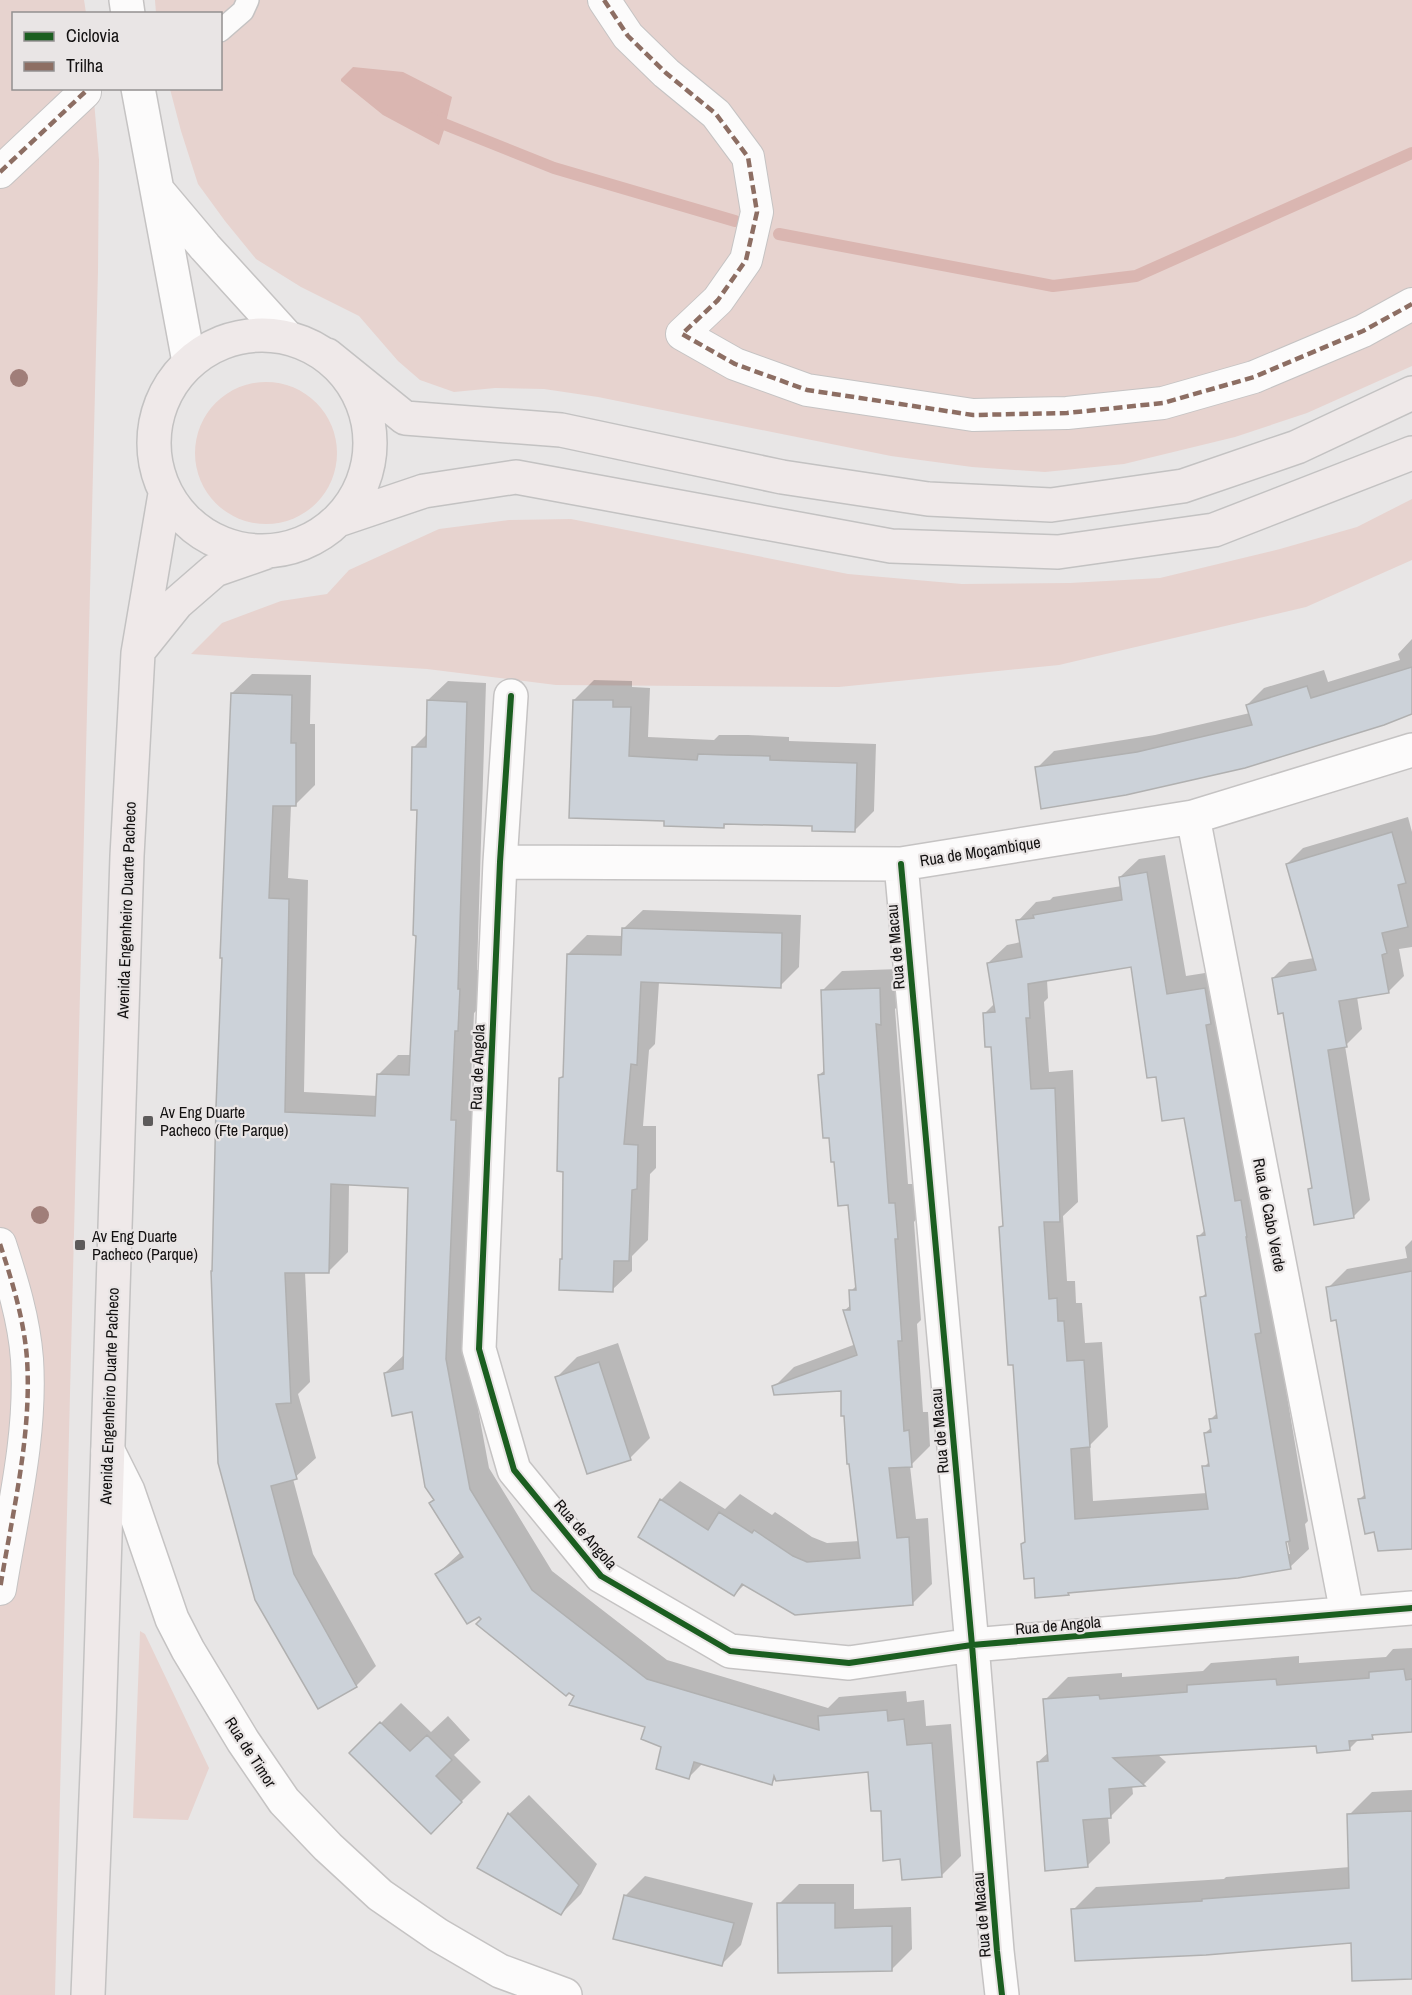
<svg xmlns="http://www.w3.org/2000/svg" width="1412" height="1995" font-family="'Archivo Narrow',sans-serif">
<style>
.green{fill:#e7d3cf}
.water{fill:#dab6b1}
.shadow{fill:#0003;fill-rule:evenodd}
.lines{fill:none;stroke-linecap:round;stroke-linejoin:round}
.stream{stroke:#dab6b1;stroke-width:12}
.building{fill:#ccd2d9;stroke:#b0b0b0;stroke-width:1.5;fill-rule:evenodd}
.service-casing{stroke:#c5c3c3;stroke-width:24}
.pedestrian-casing{stroke:#c5c3c3;stroke-width:34}
.minor-casing{stroke:#c5c3c3;stroke-width:36}
.tertiary-casing{stroke:#c5c3c3;stroke-width:36}
.primary-casing{stroke:#c3c2c2;stroke-width:36}
.service{stroke:#fcfbfb;stroke-width:21}
.pedestrian{stroke:#fcfbfb;stroke-width:32}
.minor{stroke:#fcfbfb;stroke-width:33}
.tertiary{stroke:#fcfbfb;stroke-width:33}
.primary{stroke:#efe9e9;stroke-width:33}
.quiet{stroke:#8d6e63;stroke-width:4.5;stroke-dasharray:9 4.5;stroke-linecap:butt}
.cycleway-casing{stroke:#e9e5e5;stroke-width:10}
.cycleway{stroke:#1b5e20;stroke-width:6}
.tree{fill:#a07e79}
.poi-dot{fill:#5d5b5b;stroke:#e9e5e5;stroke-width:2}
.labels{text-anchor:middle;dominant-baseline:central;stroke-width:4.5;stroke-linejoin:round;paint-order:stroke}
.street-label{font-size:16px;fill:#121010;stroke:#e9e5e5}
.poi-label{font-size:16px;fill:#121010;stroke:#e9e5e5;text-anchor:start}
</style>
<rect width="100%" height="100%" fill="#e8e6e6"/>
<!-- green -->
<path class="green" d="M0 0H84L86 13 14 14V88L93 89 99 160 98 271 55 1995H0Z
M155 0H1412V366L1307 413 1235 437 1124 464 1045 472 972 467 891 456 598 397 544 389 495 388 454 392 420 380 398 361 359 316 301 287 256 259 225 221 198 184 181 131 170 89 220 88V14L156 13Z
M195 453a71 71 0 1 1 142 0a71 71 0 1 1-142 0Z
M1412 499V560L1306 607 1059 665 839 687 556 685 427 669 191 654 222 623 281 601 327 594 349 570 439 529 509 520 571 519 848 574 962 584 1070 583 1160 578 1280 549 1357 527Z
M140 1631 145 1634 209 1768 188 1820 133 1818Z"/>
<!-- water -->
<path class="water" d="M353 67 403 72 452 97 446 122 427 111 424 116 445 127 439 145 383 115 341 81V79Z"/>
<!-- shadow -->
<path class="shadow" d="M1412 639V713L1037 768 1054 751 1155 735 1250 713 1247 705 1264 688 1324 670 1328 682 1400 660 1398 654Z
M252 674 311 675 310 724H315V785L295 805H291L288 878 308 880 304 1092 378 1096 379 1074 398 1055H411L418 934 419 809 414 747 427 734 428 700 448 681 486 683 477 970H479L477 1010 474 1013 470 1100 475 1101 465 1339 489 1468 552 1571 667 1660 828 1708 839 1697 906 1691 907 1702 924 1700 926 1726 951 1724 961 1856 942 1875 902 1857 870 1770 777 1778 771 1783 703 1763 689 1777 647 1726 576 1696 483 1619 437 1574 462 1551 431 1503 435 1499 413 1411 385 1373 405 1354 410 1187 349 1184 348 1252 328 1272H305L310 1382 298 1394 316 1458 293 1479 313 1554 376 1666 356 1686 256 1599 232 693Z
M594 680 632 681V687L650 688 648 737 714 740 719 735H748L789 737V741L876 744 874 811 854 831 814 824 728 822 724 826 665 820 574 700Z
M1408 817 1412 832V947L1399 949 1404 976 1388 992 1357 997 1362 1029 1345 1046 1370 1200 1354 1216 1310 1189 1313 1186 1285 1011 1273 978 1289 962 1314 958 1287 864 1303 848Z
M1165 855 1186 976 1224 970 1274 1318 1308 1521 1305 1524 1309 1549 1290 1567 1071 1591 1068 1594 1035 1577 1027 1541 1014 1363 1001 1227 1004 1224 992 1045 985 1013 995 1003 988 963 1007 945 1021 942 1018 921 1036 902 1050 900 1053 897 1122 886 1120 877 1139 859ZM1132 966 1157 1075 1185 1116 1205 1230 1198 1237 1207 1292 1202 1297 1218 1412 1211 1419 1212 1427 1205 1433 1210 1461 1204 1467 1207 1493 1093 1501 1090 1445 1108 1427 1102 1342 1085 1343 1082 1303H1076L1075 1281H1067L1063 1216 1078 1202 1073 1070 1049 1072 1044 1002 1048 998 1047 980ZM1284 1534H1286L1290 1554H1287Z
M643 910 801 915 799 967 780 986 659 982 655 1044 649 1050 643 1126H656V1168L650 1174 648 1240 632 1256V1271L612 1290 561 1259 563 1257 565 1170 560 1078 565 1074 568 954 587 935 623 936V929Z
M899 969 900 1004 895 1009 908 1184H914L917 1218 914 1222 921 1320 917 1324 923 1412H928L930 1446 910 1466 916 1519 928 1518 932 1584 912 1604 745 1584 734 1595 661 1500 680 1481 725 1509 740 1494 772 1515 775 1512 812 1537 827 1543 860 1541 842 1389 774 1387 794 1367 856 1344 845 1310 852 1304 851 1291 857 1285 850 1203 831 1136 819 1075 825 1070 822 991 842 971Z
M1412 1240V1547L1375 1531 1360 1499 1366 1493 1338 1318 1328 1288 1347 1269 1407 1258 1405 1247Z
M618 1343 650 1438 630 1458 557 1377 577 1357Z
M1412 1648V1731L1376 1733 1372 1737 1360 1738 1349 1749 1317 1744 1157 1754 1166 1762 1144 1784 1132 1785 1133 1794 1110 1817H1108L1110 1843 1087 1866 1038 1762 1049 1752 1045 1700 1068 1677 1122 1673V1677L1203 1671 1211 1663 1299 1656V1663L1386 1657 1393 1649Z
M401 1703 431 1732 448 1716 470 1740 454 1755 481 1782 431 1832 351 1753Z
M1412 1790V1978L1352 1942 1073 1910 1096 1887 1224 1879 1226 1877 1350 1867 1349 1815 1372 1792Z
M529 1795 597 1864 581 1894 561 1914 509 1814Z
M645 1876 753 1903 741 1945 721 1965 625 1896Z
M799 1884H854V1909L911 1907 912 1949 892 1969 779 1904Z"/>
<g class="lines">
<!-- stream -->
<path class="stream" d="M424 116 554 168 735 221
M779 234 1053 286 1136 276 1412 153"/>
</g>
<!-- building -->
<path class="building" d="M1412 667V714L1384 725 1245 768 1126 795 1041 809 1035 767 1137 752 1252 725 1246 705 1307 686 1311 698Z
M231 693 292 695 291 743H296V806H273L269 898 289 899 285 1112 375 1116 377 1074 409 1075 416 936 413 935 417 810H411L412 747H426L427 700 467 702 458 989H460L458 1031H455L451 1120H456L446 1359 470 1489 532 1590 647 1679 819 1730 818 1716 887 1710 888 1721 904 1719 907 1745 932 1743 942 1877 902 1880 900 1859 883 1861 881 1811H871L868 1772 776 1781 774 1776 772 1785 694 1762 689 1779 656 1769 661 1747 641 1739 645 1727 569 1705 574 1696 569 1693 566 1696 476 1624 481 1619 479 1617 467 1624 435 1574 463 1557 429 1503 434 1500 425 1487 412 1412 392 1416 384 1373 403 1369 408 1188 331 1184 329 1273H285L291 1403 276 1404 297 1479 271 1486 294 1574 357 1687 318 1709 255 1600 218 1463 211 1271H212L216 1107 222 958H220Z
M573 700H613V707H631L629 756 697 760 698 754 727 755 770 756V760L857 763 855 832 812 831V826L724 824V828L664 826V821L569 818Z
M1392 832 1406 883 1398 885 1408 927 1382 933 1387 953 1382 955 1389 993 1339 1001 1347 1047 1328 1050 1354 1218 1314 1225 1308 1189 1312 1188 1283 1013 1278 1014 1272 978 1316 970 1286 864Z
M1147 872 1167 994 1205 988 1211 1024 1206 1025 1235 1201 1241 1200 1247 1237H1246L1261 1333 1255 1334 1290 1541 1286 1542 1291 1569 1238 1578 1068 1593 1069 1595 1035 1598 1034 1578 1024 1579 1021 1544 1025 1542 1013 1365H1008L999 1227 1003 1226 991 1047H985L983 1013 995 1012 987 963 1022 957 1016 920 1034 918 1033 915 1122 900 1119 877ZM1131 967 1147 1078 1156 1077 1162 1121 1184 1118 1205 1235 1197 1236 1206 1296 1200 1297 1217 1418 1209 1419 1211 1432 1204 1433 1209 1466H1202L1208 1509 1075 1519 1071 1449 1090 1447 1084 1360 1067 1361 1064 1321H1058L1057 1298 1049 1299 1044 1222H1060L1055 1088 1031 1089 1026 1018H1030L1028 984Z
M622 928 782 933 781 988 641 982 637 1065 631 1064 624 1144 638 1145 637 1189 632 1190 629 1261H614L613 1292 559 1290 560 1259H562L563 1172 557 1171 558 1124 559 1078 563 1077 567 954 621 955Z
M880 988 881 1025 876 1024 889 1203H895L898 1239H895L902 1341H898L904 1431 909 1430 912 1467 889 1468 897 1538 909 1537 913 1605 795 1615 742 1584 734 1596 638 1537 660 1499 708 1530 719 1512 752 1533 754 1530 793 1556 807 1562 860 1558 849 1464H847L844 1416H841V1391L774 1395 772 1386 857 1355 843 1310H850L849 1290H856L848 1205 838 1206 834 1162H831L829 1138H823L818 1075 824 1074 821 990Z
M1412 1271V1549L1378 1551 1374 1532 1365 1534 1358 1499 1365 1498 1360 1467 1336 1320 1331 1321 1326 1287Z
M599 1362 631 1460 587 1474 555 1377Z
M1404 1669 1406 1680 1412 1679V1732L1372 1735 1373 1739 1349 1741 1350 1750 1317 1753 1316 1746 1113 1758 1145 1786 1109 1789 1111 1818 1083 1820 1088 1867 1045 1871 1037 1762 1048 1761 1043 1699 1099 1695 1100 1699 1187 1692V1685L1276 1679 1277 1685 1369 1678V1672Z
M380 1722 410 1751 427 1735 452 1760 436 1776 462 1802 431 1834 349 1753Z
M1412 1811V1979L1352 1981 1351 1943 1206 1955 1075 1961 1071 1909 1202 1901V1899L1349 1888 1347 1814Z
M508 1813 579 1885 561 1915 477 1868Z
M624 1895 734 1923 722 1966 613 1939Z
M777 1903H835V1928L892 1926V1971L778 1973Z"/>
<g class="lines">
<!-- service casing -->
<g class="service-casing">
<path id="service" d="M220 31 243 11 248 0"/>
</g>
<!-- pedestrian casing -->
<g class="pedestrian-casing">
<path id="pedestrian" d="M604 0 628 36 666 73 716 114 748 157 757 212 746 260 718 300 682 334 735 364 807 390 973 415 1067 413 1163 403 1254 377 1363 331 1412 304
M0 172 85 92
M0 1244C12 1281 24 1319 27 1359 32 1436 12 1514 0 1589"/>
</g>
<!-- minor casing -->
<g class="minor-casing">
<path id="minor" d="M511 696 500 862 479 1349 514 1470 601 1576 730 1651 849 1663 972 1645 1412 1608
M1193 817 1347 1613
M500 862 901 864 1193 817 1412 750
M901 864 972 1645 997 1951 1002 1995"/>
</g>
<!-- tertiary casing -->
<g class="tertiary-casing">
<path id="tertiary" d="M126 0 128 14
M138 88 189 362
M157 190 205 247 287 337
M108 1451 128 1491 172 1619 188 1650 243 1741 284 1801 328 1847 380 1895 438 1935 500 1971 565 1995"/>
</g>
<!-- primary casing -->
<g class="primary-casing">
<path id="primary" d="M154 443a108 108 0 1 1 216 0a108 108 0 1 1-216 0Z
M327 355 405 418 561 430 782 477 928 499 1051 505 1183 486 1297 447 1412 393
M341 519 424 491 516 477 891 546 1058 552 1214 530 1412 453
M140 649 177 603 215 570 264 553
M88 1995 99 1723 127 856 138 653 165 494"/>
</g>
<!-- service -->
<use href="#service" class="service"/>
<!-- pedestrian -->
<use href="#pedestrian" class="pedestrian"/>
<!-- minor -->
<use href="#minor" class="minor"/>
<!-- tertiary -->
<use href="#tertiary" class="tertiary"/>
<!-- primary -->
<use href="#primary" class="primary"/>
<!-- quiet -->
<path class="quiet" d="M604 0 628 36 666 73 716 114 748 157 757 212 746 260 718 300 682 334 735 364 807 390 973 415 1067 413 1163 403 1254 377 1363 331 1412 304
M0 172 85 92
M0 1244C12 1281 24 1319 27 1359 32 1436 12 1514 0 1589"/>
<!-- cycleway casing -->
<g class="cycleway-casing">
<path id="cycleway" d="M511 696 500 862 479 1349 514 1470 601 1576 730 1651 849 1663 972 1645 1412 1608
M901 864 972 1645 997 1951 1002 1995"/>
</g>
<!-- cycleway -->
<use href="#cycleway" class="cycleway"/>
</g>
<!-- trees -->
<g class="tree">
<circle cx="19" cy="378" r="9"/>
<circle cx="40" cy="1215" r="9"/>
</g>
<!-- markers -->
<g class="poi-dot">
<rect x="142" y="1115" width="12" height="12" rx="3"/>
<rect x="74" y="1239" width="12" height="12" rx="3"/>
</g>
<g class="labels">
<!-- street labels -->
<g class="street-label">
<text transform="translate(980 851) rotate(-9)">Rua de Moçambique</text>
<text transform="translate(126 910) rotate(-88)">Avenida Engenheiro Duarte Pacheco</text>
<text transform="translate(895 947) rotate(-95)">Rua de Macau</text>
<text transform="translate(477 1067) rotate(-88)">Rua de Angola</text>
<text transform="translate(1270 1215) rotate(79)">Rua de Cabo Verde</text>
<text transform="translate(109 1396) rotate(-88)">Avenida Engenheiro Duarte Pacheco</text>
<text transform="translate(939 1431) rotate(-95)">Rua de Macau</text>
<text transform="translate(586 1534) rotate(49)">Rua de Angola</text>
<text transform="translate(1058 1625) rotate(-5)">Rua de Angola</text>
<text transform="translate(251 1752) rotate(57)">Rua de Timor</text>
<text transform="translate(981 1915) rotate(-95)">Rua de Macau</text>
</g>
<!-- poi labels -->
<g class="poi-label">
<text x="160" y="1112">Av Eng Duarte<tspan x="160" dy="18">Pacheco (Fte Parque)</tspan></text>
<text x="92" y="1236">Av Eng Duarte<tspan x="92" dy="18">Pacheco (Parque)</tspan></text>
</g>
</g>
<!-- legend -->
<rect x="12" y="12" width="210" height="78" fill="#e9e5e5" stroke="#939090" stroke-width="1.5"/>
<rect x="24" y="32" width="30" height="9" fill="#1b5e20" stroke="#939090" stroke-width="1.5"/>
<text x="66" y="42" font-size="18" fill="#121010">Ciclovia</text>
<rect x="24" y="62" width="30" height="9" fill="#8d6e63" stroke="#939090" stroke-width="1.5"/>
<text x="66" y="72" font-size="18" fill="#121010">Trilha</text>
</svg>
